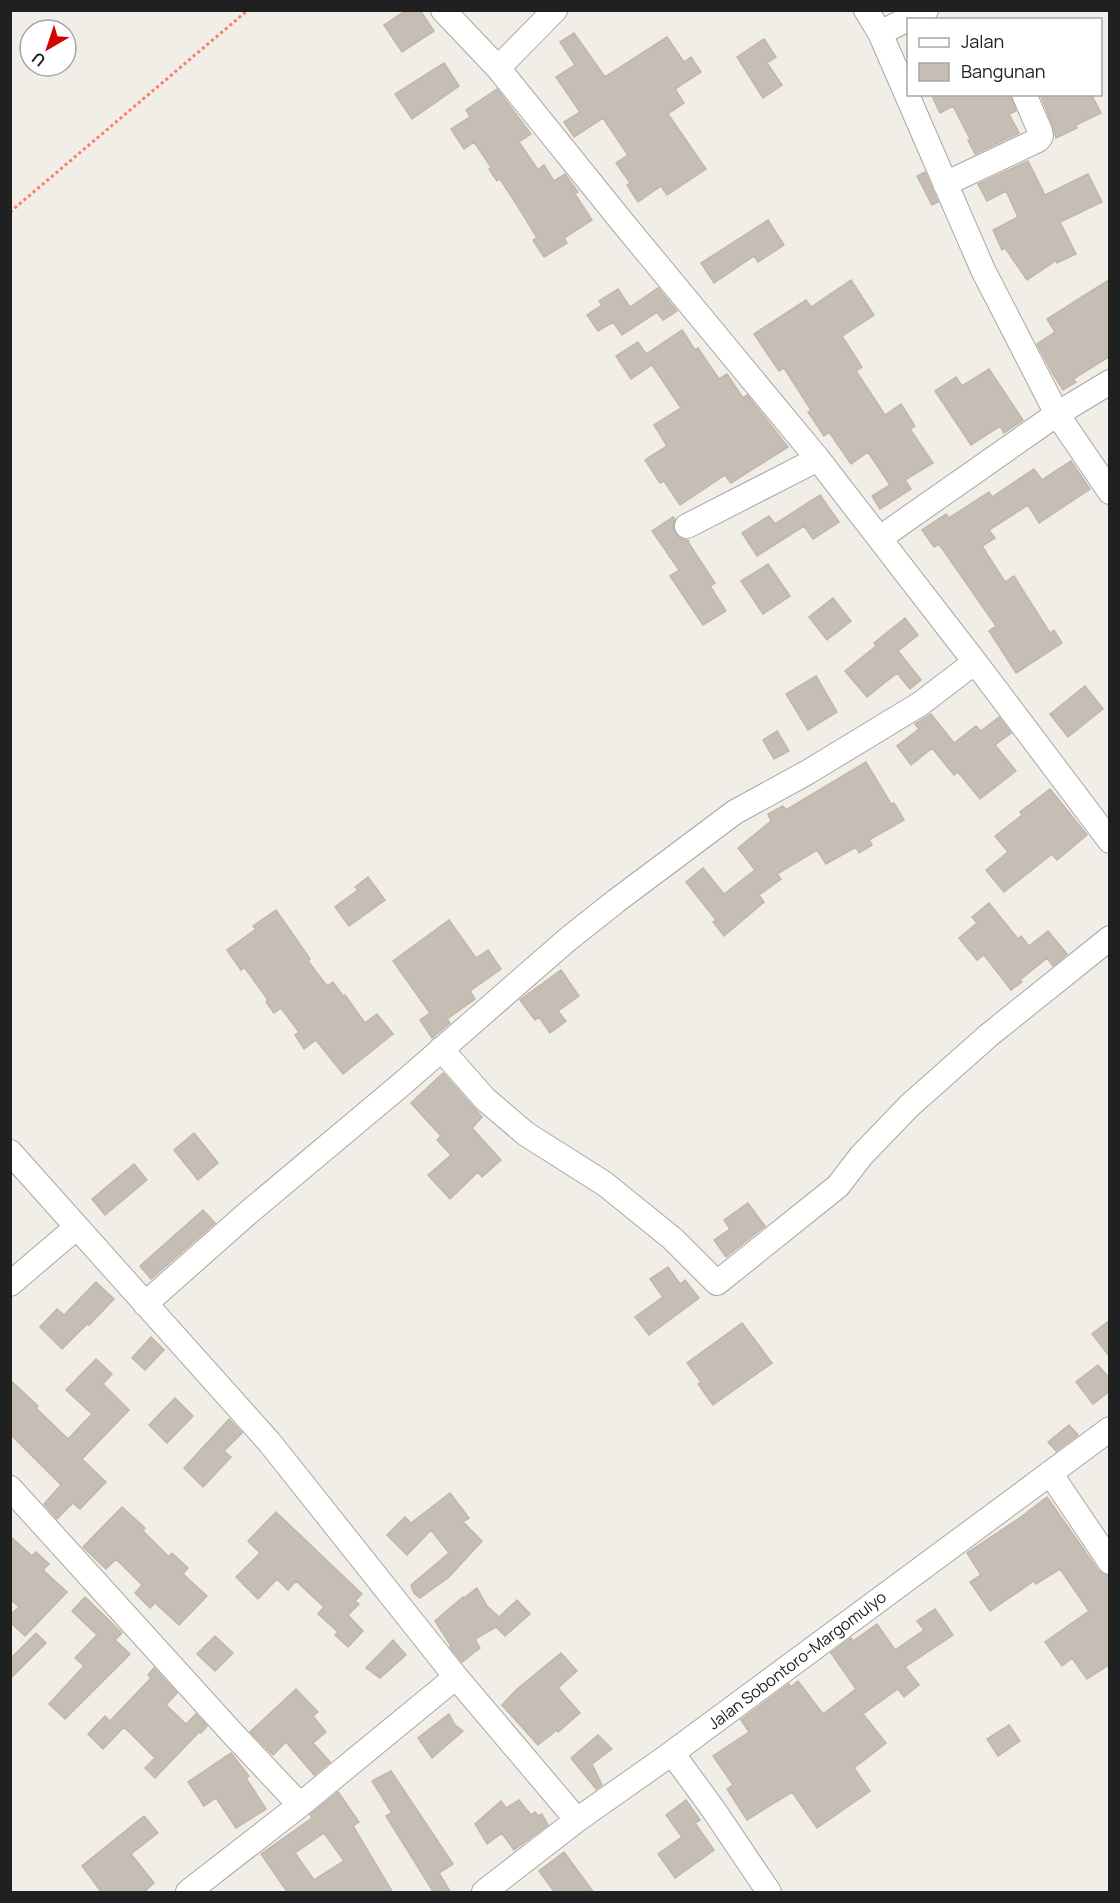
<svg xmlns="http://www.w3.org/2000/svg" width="1120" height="1903" font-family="Manrope,sans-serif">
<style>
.building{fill:#c6beb5;stroke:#c4b5a8;stroke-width:1.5;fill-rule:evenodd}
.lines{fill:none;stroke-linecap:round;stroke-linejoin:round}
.minor-casing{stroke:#a7a7a7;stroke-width:26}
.path{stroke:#ff7c6a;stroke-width:3;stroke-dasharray:3 3;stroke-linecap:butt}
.minor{stroke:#fff;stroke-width:24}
.labels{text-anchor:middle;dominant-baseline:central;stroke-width:4.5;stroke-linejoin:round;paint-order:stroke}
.street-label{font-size:16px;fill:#202020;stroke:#fff}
</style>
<rect width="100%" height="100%" fill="#f1eee7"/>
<!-- building -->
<path class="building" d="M407 10H420L434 31 402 52 384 25Z
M574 33 605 77 667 37 684 62 691 57 701 72 675 89 684 103 668 114 706 169 667 195 661 186 638 202 627 185 630 183 616 163 628 155 603 118 574 137 564 122 580 112 556 77 575 65 560 42Z
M764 39 776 57 767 63 782 85 763 98 737 57Z
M444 63 459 86 412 119 395 94Z
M497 89 531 134 519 142 538 170 544 165 554 181 565 174 578 192 575 194 592 220 564 238 567 243 544 257 533 240 537 238 522 213 500 179 497 181 489 169 491 167 474 142 464 149 451 129 470 117 466 110Z
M931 94H1010L1016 111 1009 114 1019 133 975 154 968 140 970 139 953 106 940 113Z
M1040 94H1091L1101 113 1076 125 1077 128 1056 138 1053 126Z
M1028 161 1045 195 1088 174 1102 202 1060 222 1076 254 1057 263V260L1027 280 1005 248 1002 250 993 230 1018 217 1006 191 987 201 978 184Z
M925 172 938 202 932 205 917 176Z
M768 220 784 245 758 262 754 256 714 283 701 263Z
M1110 279V356L1073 379 1076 382 1063 390 1053 374 1037 344 1055 332 1047 319Z
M851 280 874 315 842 336 862 367 856 371 885 415 901 404 915 426 910 429 933 463 905 480 911 489 880 509 872 496 890 485 868 452 851 464 829 432 824 436 808 412 811 410 784 368 779 371 754 334 806 300 811 307Z
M658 288 677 311 663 320 657 312 622 335 613 322 598 331 587 315 602 305 599 301 618 289 630 307Z
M682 330 695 350 698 348 719 379 727 374 743 398 747 395 788 447 731 483 725 475 680 505 664 481 660 483 645 460 667 446 654 425 681 408 652 365 631 379 616 356 638 342 646 354Z
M989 369 1023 420 1004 433 1000 426 971 445 935 391 956 377 962 386Z
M1071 461 1090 489 1039 523 1028 505 989 530 995 538 982 546 1005 582 1014 576 1050 633 1054 630 1062 643 1016 673 989 631 996 626 939 544 934 547 922 530 946 514 949 518 989 492 992 497 1034 469 1042 480Z
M820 495 839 522 813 539 804 526 757 556 742 533 769 516 775 524Z
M673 517 675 519 673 526 675 533 680 538 689 541 688 542 715 583 710 586 726 611 703 625 670 576 679 570 652 531Z
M768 564 790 596 763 614 741 581Z
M833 598 851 621 827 640 809 617Z
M905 618 918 635 898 651 921 680 910 689 897 673 867 697 845 671 876 646 874 643Z
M816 676 837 712 808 730 786 694Z
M1085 686 1103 709 1068 737 1050 714Z
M931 714 954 743 976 726 981 731 999 717 1011 733 995 745 1016 771 980 799 958 772 954 775 932 748 911 765 897 746 919 729 915 724Z
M777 731 789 751 774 759 763 740Z
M866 762 891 804 894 803 904 820 869 840 872 845 859 853 856 847 826 864 817 850 777 874 781 879 759 895 764 902 724 936 713 922 716 920 686 882 703 868 724 894 755 870 738 848 771 821 768 814 783 806 786 810Z
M1050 789 1087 835 1057 860 1052 854 1004 892 986 870 1008 852 995 836 1022 815 1020 812Z
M368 877 385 900 349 926 335 907 358 890 355 887Z
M989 903 1018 939 1021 936 1029 946 1048 931 1067 954 1053 966 1047 958 1020 980 1022 982 1011 990 984 955 977 960 959 938 977 923 972 917Z
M276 910 310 959 308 961 327 986 333 982 343 996 345 995 365 1023 377 1014 393 1034 343 1074 316 1040 304 1049 295 1035 299 1032 281 1008 274 1013 266 1002 268 1000 244 967 241 970 227 950 256 929 253 926Z
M449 920 476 958 488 950 501 969 470 991 475 999 447 1019 450 1023 432 1038 420 1020 430 1013 393 961Z
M561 970 579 996 558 1011 566 1021 550 1033 539 1017 535 1020 520 1000Z
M443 1073 482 1117 472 1128 501 1160 482 1177 478 1172 450 1199 428 1175 451 1155 437 1140 441 1136 411 1103Z
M194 1133 218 1163 198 1180 174 1150Z
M134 1164 147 1180 105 1215 92 1199Z
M748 1203 765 1226 726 1257 714 1240 730 1229 724 1220Z
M203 1210 215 1223 151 1279 140 1266Z
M668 1267 680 1284 685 1280 699 1298 649 1335 635 1317 663 1297 650 1279Z
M96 1282 114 1299 89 1325 87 1324 62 1349 40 1327 57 1309 64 1315Z
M1110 1320V1357L1092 1334Z
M742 1323 772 1363 713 1405 698 1384 701 1382 687 1363Z
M151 1337 164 1350 145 1370 132 1358Z
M96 1359 112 1374 103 1384 129 1410 82 1459 106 1482 80 1509 73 1503 57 1519 44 1504 61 1485 10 1434V1380L38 1406 36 1408 68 1439 92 1414 66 1390Z
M1098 1365 1110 1379V1391L1093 1404 1076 1382Z
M175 1398 193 1416 167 1443 149 1425Z
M229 1419 242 1433 224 1451 231 1457 203 1487 184 1468Z
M1069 1425 1078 1435 1056 1451 1048 1442Z
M450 1493 469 1518 463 1522 482 1541 449 1577 420 1598 414 1593 411 1585 449 1553 431 1530 407 1555 387 1535 405 1517 411 1523Z
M1047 1497 1098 1570 1103 1574 1110 1576V1664L1087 1679 1072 1658 1062 1666 1045 1642 1089 1611 1060 1569 1036 1584 1034 1581 990 1611 970 1582 981 1575 967 1553 1018 1519Z
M122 1507 145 1528 143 1531 169 1557 172 1553 188 1568 183 1574 207 1596 179 1625 155 1603 150 1608 135 1593 142 1585 116 1559 106 1569 83 1547Z
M276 1512 362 1594 355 1601 359 1604 348 1615 363 1631 348 1647 335 1635 338 1632 318 1614 324 1607 296 1581 288 1590 277 1579 258 1599 236 1577 260 1553 248 1541Z
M10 1536 32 1556 36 1552 49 1564 43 1570 67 1592 25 1636 10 1622V1615L19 1607 10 1599Z
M477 1588 487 1606 499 1617 517 1600 530 1614 505 1636 496 1627 475 1639 480 1648 462 1662 450 1647 451 1646 435 1621 463 1597 464 1598Z
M85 1597 122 1633 115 1640 130 1654 65 1719 49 1704 84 1666 75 1658 97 1635 72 1611Z
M935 1609 953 1635 905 1667 919 1685 904 1697 898 1689 863 1714 886 1743 854 1768 870 1791 817 1828 792 1792 747 1820 727 1789 733 1785 713 1756 749 1732 741 1720 789 1684 791 1687 798 1681 823 1714 856 1689 831 1653 851 1638 853 1641 877 1624 895 1650 924 1630 917 1621Z
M36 1633 46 1643 10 1679V1659Z
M215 1636 233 1653 215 1671 197 1654Z
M393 1640 406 1655 380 1678 366 1668Z
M561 1653 577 1671 558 1688 580 1713 558 1732 557 1730 538 1745 502 1705 516 1690Z
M154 1668 177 1693 166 1705 186 1724 196 1714 207 1726 201 1733 199 1732 155 1778 145 1768 155 1758 124 1727 103 1749 88 1734 105 1716 110 1721 151 1678 148 1675Z
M296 1689 318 1712 313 1716 326 1732 313 1743 330 1762 314 1775 286 1742 273 1755 250 1732Z
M449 1714 455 1725 463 1731 432 1758 418 1738Z
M1009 1725 1020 1741 998 1756 987 1739Z
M598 1735 612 1749 592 1764 602 1785 596 1789 571 1758Z
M231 1753 249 1776 246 1778 266 1809 236 1828 216 1798 204 1806 188 1782Z
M391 1771 453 1864 439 1873 451 1893H434L386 1816 392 1813 372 1781Z
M338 1792 359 1822 353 1826 393 1893H288L261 1854 312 1818 310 1815ZM324 1833 344 1861 314 1880 295 1853Z
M519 1800 531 1815 535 1812 538 1816 542 1814 548 1825 514 1850 502 1833 487 1844 475 1824 501 1801 506 1808Z
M686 1800 700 1820 695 1823 714 1850 675 1878 658 1854 682 1837 666 1815Z
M144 1816 158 1833 131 1854 154 1883 143 1893H102L82 1866Z
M564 1852 594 1893H555L539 1871Z"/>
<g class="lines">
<!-- minor casing -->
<g class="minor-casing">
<path id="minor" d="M443 10 498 68 623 223 818 459 975 662 1110 841
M866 10 880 33 983 270 1057 414 1110 492
M880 33 926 10
M498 68 555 10
M945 184 1038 140 1041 136 1040 131 1024 94
M687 526 818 459
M880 538 1057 414 1110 382
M441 1049 485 1099 526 1134 605 1184 673 1239 717 1283 838 1186 861 1156 909 1106 989 1035 1110 938
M10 1152 270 1443 456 1677 577 1820
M10 1284 77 1227
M145 1304 249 1212 403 1083 567 940 616 901 735 812 808 772 920 704 975 662
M1050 1473 1110 1562
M10 1488 234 1735 300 1805
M672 1753 713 1809 769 1892
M188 1892 300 1805 456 1677
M484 1892 577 1820 672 1753 1110 1429"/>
</g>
<!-- path -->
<path class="path" d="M10 212 248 10"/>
<!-- minor -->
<use href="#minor" class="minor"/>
</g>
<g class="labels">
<!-- street labels -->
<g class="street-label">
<text transform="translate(797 1660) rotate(-37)">Jalan Sobontoro-Margomulyo</text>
</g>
</g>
<!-- border -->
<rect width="1120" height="1903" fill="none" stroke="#202020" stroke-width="24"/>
<!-- legend -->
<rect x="907" y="18" width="195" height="78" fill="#ffffff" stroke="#a6a6a6" stroke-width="1.5"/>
<rect x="919" y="38" width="30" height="9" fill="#ffffff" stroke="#a6a6a6" stroke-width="1.5"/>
<text x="961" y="48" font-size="18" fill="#202020">Jalan</text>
<rect x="919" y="63" width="30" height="18" fill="#c6beb5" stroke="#a6a6a6" stroke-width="1.5"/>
<text x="961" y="78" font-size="18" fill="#202020">Bangunan</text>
<!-- north arrow -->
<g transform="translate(48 48) rotate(219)"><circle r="28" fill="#ffffff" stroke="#a6a6a6" stroke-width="1.5"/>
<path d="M0-4.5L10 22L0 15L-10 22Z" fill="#d10400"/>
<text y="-9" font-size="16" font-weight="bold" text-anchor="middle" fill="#202020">U</text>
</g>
</svg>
